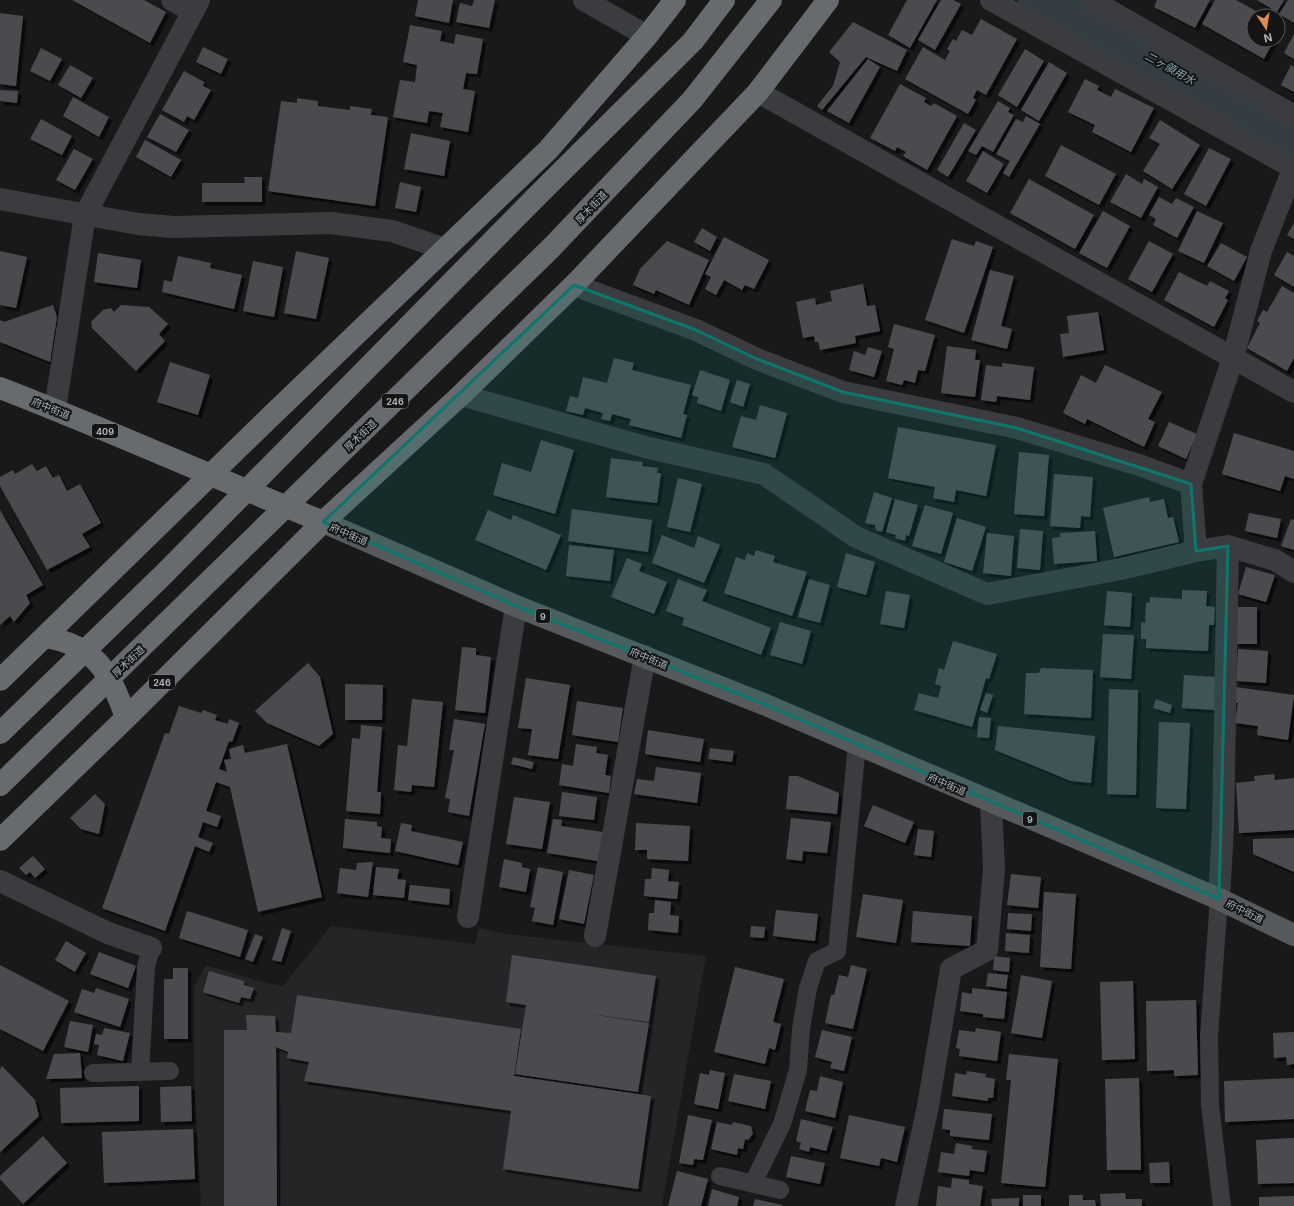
<svg xmlns="http://www.w3.org/2000/svg" width="1294" height="1206" font-family="Inter,'Noto Sans JP',sans-serif">
<style>
.built{fill:#252527}
.lines{fill:none;stroke-linecap:round;stroke-linejoin:round}
.river{stroke:#343e42;stroke-width:55}
.building{fill:#4b4c4f;filter:url(#shadow)}
.lane{stroke:#3a3c3f;stroke-width:18}
.street{stroke:#3a3c3f;stroke-width:22}
.primary{stroke:#565a5d;stroke-width:22}
.highway{stroke:#676b6f;stroke-width:22}
.highway-bridge{stroke:#676b6f;stroke-width:22}
.marked{fill:#0f766e;fill-opacity:0.2;stroke:#0f766e;stroke-width:3;stroke-linejoin:round}
.labels{text-anchor:middle;dominant-baseline:central;stroke-width:4;stroke-linejoin:round;paint-order:stroke}
.shield{fill:#141415;stroke:#7f8387;stroke-width:1}
.shield-label{font-size:9px;font-weight:bold;fill:#adb3b8}
.street-label{font-size:10px;fill:#adb3b8;stroke:#141415}
.water-label{font-size:11px;font-style:italic;fill:#88a5af;stroke:#141415}
</style>
<defs>
<filter id="shadow"><feDropShadow dx="3.5" dy="3.5" stdDeviation="0" flood-color="#0009"/></filter>
</defs>
<rect width="100%" height="100%" fill="#19191a"/>
<!-- built -->
<path class="built" d="M331 926 475 944 479 928 506 934 706 956 662 1206H201L194 1076V987L206 965 259 981 283 986Z"/>
<g class="lines">
<!-- river -->
<path class="river" d="M1045 0 1170 68 1294 140"/>
</g>
<!-- building -->
<path class="building" d="M72 0H144L166 12 150 43Z
M418 0H453L449 23 415 16Z
M474 0H495L489 28 456 22 460 3 472 6Z
M907 0H937L910 48 888 35Z
M941 0H953L961 4 935 50 918 40Z
M1157 0H1210L1195 28 1154 7Z
M1215 0H1236L1265 16H1254V40H1274L1264 59 1202 24Z
M1257 0H1284L1277 12Z
M1288 0H1294V23L1279 14Z
M0 13 23 16 16 86 0 84Z
M981 19 1017 39 986 95 977 90 973 98 976 100 968 114 905 79 923 47 945 60 950 51 947 49 953 39 956 41 962 30 972 35Z
M853 22 907 50 897 71 866 57 822 110 817 106 833 86 840 62 829 52Z
M1278 23 1282 26 1278 33Z
M410 25 442 31 440 41 454 44 456 34 483 39 477 74 466 73 463 89 475 91 468 132 440 127 443 113 429 111 427 123 393 117 400 80 415 82 417 65 403 62Z
M1294 34V59L1284 53Z
M203 47 228 59 221 74 196 62Z
M41 48 62 59 50 81 30 71Z
M1025 49 1044 61 1017 107 998 95Z
M868 59 880 67 849 123 827 111Z
M1049 62 1067 73 1039 121 1021 110Z
M70 65 93 78 81 98 58 85Z
M1291 65 1294 67V92L1281 85Z
M184 71 204 82 203 86 211 90 194 120 187 116 184 122 162 110Z
M1085 79 1099 86 1097 90 1111 97 1115 89 1154 108 1131 152 1092 132 1095 125 1068 112Z
M900 84 926 98 924 102 931 106 934 103 957 116 927 170 903 156 906 152 897 147 895 151 870 138Z
M0 90 18 91 17 103 0 101Z
M73 97 109 117 99 137 63 116Z
M297 98 318 101V106L350 110V106L372 109 371 115 388 117 375 206 268 191 281 101 297 103Z
M998 101 1010 108 1008 112 1014 115 993 152 982 146 976 155 968 151Z
M160 114 189 130 176 152 147 137Z
M1026 116 1040 124 1009 177 1003 173 1010 161 996 154 1016 119 1023 122Z
M41 119 72 136 62 155 30 139Z
M1160 120 1200 145 1172 189 1143 171 1160 144 1149 138Z
M964 123 976 130 948 177 937 170Z
M411 133 450 141 444 176 404 169Z
M145 140 181 160 171 177 136 157Z
M1061 145 1116 174 1099 205 1045 176Z
M1209 148 1231 159 1206 206 1184 194Z
M74 149 93 159 75 190 56 180Z
M983 151 1004 164 987 193 966 181Z
M1126 174 1142 184 1144 179 1158 187 1141 218 1110 202Z
M244 177H262V202H202V183H245Z
M1029 179 1094 215 1075 249 1010 213Z
M400 182 421 187 416 212 395 208Z
M1159 197 1172 204 1176 198 1194 207 1177 238 1153 225 1156 219 1149 215Z
M1103 211 1130 226 1107 268 1079 253Z
M1197 211 1223 223 1204 263 1178 251Z
M1294 223V239L1287 235Z
M702 228 717 237 710 251 694 242Z
M724 237 769 260 754 289 745 285 742 290 724 280 716 295 705 289 711 277 705 274Z
M952 239 974 246 976 241 993 247 964 333 925 320Z
M667 241 709 260 689 305 656 290 654 294 633 285 640 269Z
M1149 241 1173 254 1152 292 1128 279Z
M1221 243 1247 257 1234 281 1207 266Z
M0 251 27 257 16 308 0 305Z
M296 251 329 258 316 319 284 313Z
M1287 252 1294 256V287L1274 275Z
M98 253 141 260 137 288 94 282Z
M178 256 211 263 210 268 242 275 234 309 162 292 164 280 172 282Z
M253 261 283 267 274 317 243 311Z
M990 270 1014 276 1001 326 1012 329 1007 349 971 340Z
M1179 272 1207 286 1210 281 1229 291 1225 298 1228 300 1214 327 1164 300Z
M863 284 867 306 875 305 880 331 855 336 856 343 820 350 818 342H815L814 336 803 338 796 302 815 298 816 305 832 301 830 291Z
M1282 286 1294 293V358L1287 371 1247 348 1260 323 1257 321 1263 310 1267 312Z
M53 305 57 317 50 362 0 342V320L4 322Z
M121 305 149 307 168 324 159 334 165 341 136 371 92 328 91 322 103 310 111 308 114 312Z
M1098 312 1104 350 1063 357 1060 334 1069 333 1067 316Z
M894 324 935 335 925 371 918 370 915 383 904 380 902 385 886 381 894 349 888 347Z
M947 346 976 350 975 360H980L975 397 941 393Z
M868 347 882 351 874 377 849 370 854 351 865 355Z
M614 358 634 363 632 370 691 385 683 414 687 415 681 438 629 425 631 419 612 414 610 421 601 419 603 413 585 408 583 415 566 411 570 396 578 398 583 377 607 383Z
M170 362 210 375 198 415 157 402Z
M1002 363 1034 367 1030 400 997 396 996 402 981 400 986 365 1002 367Z
M1105 365 1162 392 1148 419 1155 422 1144 447 1087 419 1085 424 1063 413 1081 375 1096 383Z
M700 370 730 380 721 411 697 403 698 397 692 395Z
M737 380 750 384 743 407 730 402Z
M760 405 787 413 775 458 732 447 741 416 756 420Z
M1169 422 1197 434 1186 459 1158 446Z
M898 427 996 445 986 496 956 490 954 502 933 498 935 487 888 478Z
M1234 433 1294 451V479L1285 476 1280 491 1222 474Z
M541 440 574 450 555 514 493 495 502 463 531 472Z
M1019 452 1049 455 1044 516 1014 514Z
M611 458 643 462 642 466 658 468 657 473H661L657 503 606 497Z
M32 464 37 471 46 466 53 478 59 475 67 491 80 484 101 523 82 534 90 547 47 570 0 486V477L13 470 15 474Z
M1054 474 1093 477 1090 517 1081 516 1080 528 1050 526Z
M678 478 702 484 690 532 667 527Z
M874 492 892 498 882 532 876 530 875 525 865 523Z
M1149 497 1150 502 1164 499 1168 518 1173 517 1179 542 1114 557 1103 508Z
M895 499 918 505 909 536 906 535 905 541 895 538 896 535 886 532Z
M925 505 953 513 941 554 912 546Z
M572 509 652 520 648 552 568 541Z
M0 510 43 585 26 595 30 603 14 622 10 616 0 625Z
M488 510 511 520 513 515 561 535 546 570 475 540Z
M1249 513 1281 519 1277 538 1245 531Z
M957 518 986 527 972 571 944 562Z
M1291 519 1294 520V550L1281 546Z
M1020 529 1043 531 1040 570 1017 568Z
M1095 531 1097 561 1054 564 1052 538 1060 537V533Z
M987 533 1014 536 1011 576 983 573Z
M662 535 694 548 698 536 720 545 704 583 652 563Z
M569 545 614 550 610 581 566 576Z
M756 550 775 556 773 562 807 572 792 616 724 593 736 557 745 560 747 553 754 556Z
M846 553 875 562 866 595 837 587Z
M627 558 642 564 639 571 667 582 654 614 611 597Z
M1246 567 1275 575 1266 602 1238 594Z
M678 579 707 590 702 601 771 628 761 655 682 625 684 618 666 611Z
M809 579 830 585 820 623 798 617Z
M1182 590 1207 591 1206 606 1215 607 1214 625H1209L1208 651 1146 648V639H1141V622L1145 623 1146 603 1150 602V597L1182 599Z
M886 591 910 595 904 628 880 624Z
M1107 591 1132 593 1130 627 1104 625Z
M1235 607H1257V644H1236Z
M780 622 811 631 802 664 770 655Z
M1103 634 1134 635 1131 679 1100 677Z
M953 641 997 654 989 679 986 678 972 727 914 710 919 693 938 698 941 686 935 684 939 668 944 670Z
M462 647 476 648V655L491 657 485 713 455 710Z
M1238 649 1268 651 1266 683 1236 681Z
M308 663 320 677 333 734 319 746 267 723 255 711Z
M1041 668 1093 670 1091 718 1024 714 1026 673H1039Z
M1184 675 1217 677 1215 710 1182 708Z
M526 678 570 685 558 759 528 755 532 729 518 728Z
M345 684 383 685 382 720H345Z
M1235 687 1294 695 1288 740 1257 735 1258 726 1235 723 1238 703 1233 702Z
M1109 689 1138 690 1136 795 1107 794Z
M986 693 993 695 987 713 980 710Z
M412 699 443 702 434 787 412 785 411 792 394 790 398 745 407 746Z
M1156 699 1172 705 1170 713 1153 708Z
M577 701 623 708 618 742 572 735Z
M179 706 201 713 203 710 217 715 215 720 228 724 229 719 239 723 232 742 229 741 219 769 227 772 224 760 231 759 229 749 243 745 245 753 287 744 322 897 258 912 230 787 216 782 206 811 221 816 217 827 203 822 198 837 213 843 209 852 195 846 165 931 102 908 165 733 169 734Z
M979 717 991 718 989 738 977 737Z
M454 719 485 724 469 816 448 812 450 799 445 798 454 750H449Z
M1159 722 1190 723 1186 809 1156 808Z
M361 725 382 727 377 792H381L380 814 346 811 352 738 360 739Z
M998 726 1095 736 1091 783 1071 781 995 750Z
M648 730 704 739 700 762 645 754Z
M576 744 597 747 596 753 608 755 605 775 611 776 609 793 559 785 562 764 573 766Z
M710 748 734 751 732 762 708 759Z
M513 757 534 762 532 769 511 764Z
M656 767 701 773 697 803 634 794 637 779 654 781Z
M1274 774 1275 780 1294 778V830L1239 833 1236 783 1255 781 1254 776Z
M789 776H798L839 793 837 814 786 809Z
M562 792 597 797 594 820 559 816Z
M95 794 105 804 99 834 81 829 70 818Z
M514 797 550 802 542 849 506 844Z
M873 805 914 822 905 843 864 826Z
M791 818 831 822 827 853 803 851 802 861 786 859Z
M345 819 377 822V826L382 827 381 838 391 839 390 853 343 848Z
M553 819 562 820 561 826 603 832 598 861 547 853Z
M401 823 412 825 411 831 463 842 458 865 395 851Z
M636 823 690 826 688 861 647 859V850H635Z
M918 829 934 831 931 857 914 855Z
M1294 838V872L1253 854V839Z
M33 856 45 869 35 878 30 872 26 875 19 868Z
M504 859 522 863V867L530 869 526 892 499 887Z
M373 862 368 897 337 893 340 868 356 870 357 863Z
M376 867 399 869 397 879 406 880 404 898 373 895Z
M538 867 563 872 553 925 532 921 535 908 530 907Z
M652 868 669 870 668 881 679 882 677 899 644 896 645 879H651Z
M569 870 594 875 584 924 559 919Z
M1011 874 1041 877 1038 908 1007 905Z
M410 885 450 889 449 905 408 900Z
M1044 892 1076 894 1071 969 1040 967Z
M863 894 903 900 896 943 856 937Z
M655 900 671 902 670 915 679 916 678 933 648 930 649 913H654Z
M776 910 818 914 815 941 773 936Z
M187 911 248 930 240 957 179 938Z
M913 911 972 916 970 946 911 942Z
M1008 913 1032 914 1031 931 1007 929Z
M751 926 765 927 764 938 750 937Z
M282 928 291 931 281 962 272 960Z
M1006 933 1030 935 1029 953 1005 951Z
M255 934 263 937 253 962 245 959Z
M66 941 86 953 75 972 55 960Z
M99 952 136 966 128 988 90 974Z
M512 955 656 976 649 1022 576 1012 649 1023 638 1092 515 1074 526 1005 506 1002Z
M994 956 1010 958 1009 972 993 970Z
M0 965 69 1001 43 1051 0 1029Z
M851 965 867 969 853 1029 825 1023 831 995H834L839 975 848 977Z
M735 967 784 979 773 1022 781 1024 775 1050 769 1048 765 1064 714 1052Z
M173 968H188V1039H164V979H173Z
M209 971 244 981V985L254 988 250 999 241 997 239 1003 203 992Z
M988 973 1008 975 1006 989 986 986Z
M1021 975 1052 981 1042 1038 1011 1033Z
M1133 981 1135 1059 1102 1060 1100 982Z
M96 988 129 999 120 1027 74 1012 82 989 94 993Z
M972 988 1007 992 1004 1019 983 1017V1014L960 1011 962 992 972 994Z
M297 995 521 1029 514 1076 651 1096 638 1189 503 1169 511 1111 304 1081 309 1062 287 1058 288 1052 276 1047 277 1206H224V1030H247L246 1015 275 1016 276 1032 291 1033Z
M1196 1000 1198 1075 1174 1076V1070L1147 1071 1146 1001Z
M70 1021 93 1025 88 1052 64 1047Z
M104 1028 130 1033 123 1061 97 1055 99 1045 94 1044 96 1034 102 1035Z
M976 1028 1001 1032 997 1061 959 1056 960 1049 956 1048 959 1030 975 1032Z
M822 1030 852 1037 844 1071 830 1068 832 1062 815 1057Z
M1294 1032V1064L1287 1065 1286 1057 1274 1058 1273 1033Z
M80 1053 82 1078 46 1079 54 1054Z
M1009 1054 1058 1059 1045 1187 1001 1183 1011 1080H1006Z
M2 1066 35 1100 39 1116 0 1152V1069Z
M710 1070 725 1073 718 1109 694 1104 700 1073 709 1075Z
M967 1071 986 1074 985 1077 995 1079 993 1098H988V1101L952 1096 955 1073 966 1075Z
M734 1074 771 1081 765 1109 728 1101Z
M820 1076 843 1082 835 1118 805 1111 810 1090 817 1091Z
M1139 1078 1141 1170H1107L1105 1079Z
M1294 1078V1119L1225 1122 1224 1081Z
M139 1086V1121L61 1123 60 1088Z
M191 1086 192 1121 161 1122 160 1087Z
M944 1109 992 1114 989 1140 950 1136V1130L942 1129Z
M688 1115 712 1120 703 1160 694 1159 693 1165 679 1163Z
M849 1115 905 1127 897 1162 881 1158 879 1166 840 1158Z
M801 1119 833 1127 826 1151 810 1147 809 1152 799 1149 801 1143 796 1141Z
M717 1122 732 1125 733 1122 751 1126 753 1134 748 1140 745 1139 743 1149 738 1148 737 1155 711 1149Z
M193 1129 195 1179 104 1183 102 1132Z
M43 1136 67 1163 23 1204 0 1179V1176Z
M1294 1138V1183L1258 1184 1256 1140Z
M956 1143 972 1146V1149L987 1151 984 1172 970 1170 969 1176 938 1172 941 1152 954 1154Z
M791 1156 825 1163 820 1184 786 1177Z
M1169 1162 1170 1183H1150L1149 1163Z
M677 1171 708 1179 701 1206H668Z
M952 1178 969 1180V1184L983 1186 980 1206H936L938 1186 951 1188Z
M712 1189 739 1197 737 1206H708Z
M1125 1193 1126 1199H1142V1206H1101L1100 1194Z
M1023 1195H1041V1206H1023Z
M1069 1195H1083V1200H1095L1096 1206H1069Z
M1294 1196V1206H1259V1197Z
M1019 1198V1206H992L991 1199Z
M755 1199 782 1205V1206H753Z"/>
<g class="lines">
<!-- lane -->
<path class="lane" d="M1219 899 1209 1036 1210 1105 1222 1206
M140 1072 146 967 151 948
M93 1073 170 1071
M720 1176 780 1190
M753 1183 782 1124 798 1070 801 1029 808 988 817 961 837 951 857 745"/>
<!-- street -->
<path class="street" d="M172 0 193 12
M584 0 647 36
M991 0 1294 168
M1091 0 1294 116
M758 92 1294 392
M0 199 138 224 174 227 331 223 392 231 445 249
M574 285 696 330 757 359 843 392 1017 428 1139 465 1191 484 1196 551
M461 395 645 447 764 474 856 537 987 594 1121 569 1196 551 1228 546 1275 560 1294 572
M55 409 85 215 199 0
M1191 484 1233 358 1261 251 1294 167
M0 881 108 933 151 948
M1219 899 1223 827 1228 546
M468 917 516 606
M595 936 645 656
M906 1206 928 1106 951 969 987 950 994 869 991 803"/>
<!-- primary -->
<path class="primary" d="M323 522 516 606 766 705 1219 899 1294 935"/>
<!-- highway -->
<path class="highway" d="M0 388C109 430 215 478 323 522
M45 637C95 645 111 673 126 718
M0 680 269 418 548 150 647 36 675 0
M0 840 126 718 323 522 461 395 574 285 758 92 828 0"/>
<!-- highway-bridge -->
<path class="highway-bridge" d="M0 733 163 575 540 193 693 41 724 0
M0 785 551 248 692 100 771 0"/>
</g>
<!-- marked area -->
<path class="marked" d="M574 285 696 330 757 359 843 392 1017 428 1191 484 1196 551 1228 546 1219 899 766 705 516 606 323 522Z"/>
<g class="labels">
<!-- shield labels -->
<g class="shield">
<rect x="382" y="394" width="26" height="14" rx="3"/>
<rect x="92" y="424" width="26" height="14" rx="3"/>
<rect x="536" y="609" width="14" height="14" rx="3"/>
<rect x="149" y="675" width="26" height="14" rx="3"/>
<rect x="1023" y="812" width="14" height="14" rx="3"/>
</g>
<g class="shield-label">
<text x="395" y="401">246</text>
<text x="105" y="431">409</text>
<text x="543" y="616">9</text>
<text x="162" y="682">246</text>
<text x="1030" y="819">9</text>
</g>
<!-- street labels -->
<g class="street-label">
<text transform="translate(591 207) rotate(-46)">厚木街道</text>
<text transform="translate(51 408) rotate(22)">府中街道</text>
<text transform="translate(360 435) rotate(-44)">厚木街道</text>
<text transform="translate(349 534) rotate(23)">府中街道</text>
<text transform="translate(649 658) rotate(22)">府中街道</text>
<text transform="translate(128 661) rotate(-44)">厚木街道</text>
<text transform="translate(947 784) rotate(23)">府中街道</text>
<text transform="translate(1245 911) rotate(26)">府中街道</text>
</g>
<!-- water labels -->
<g class="water-label">
<text transform="translate(1170 68) rotate(29)">二ヶ領用水</text>
</g>
</g>
<!-- north arrow -->
<g transform="translate(1266 28) rotate(168)"><circle r="19" fill="#141415" stroke="#515456"/>
<path d="M0-3L7 15L0 10L-7 15Z" fill="#dc8d4f"/>
<text y="-6" font-size="11" font-weight="bold" text-anchor="middle" fill="#adb3b8">N</text>
</g>
</svg>
